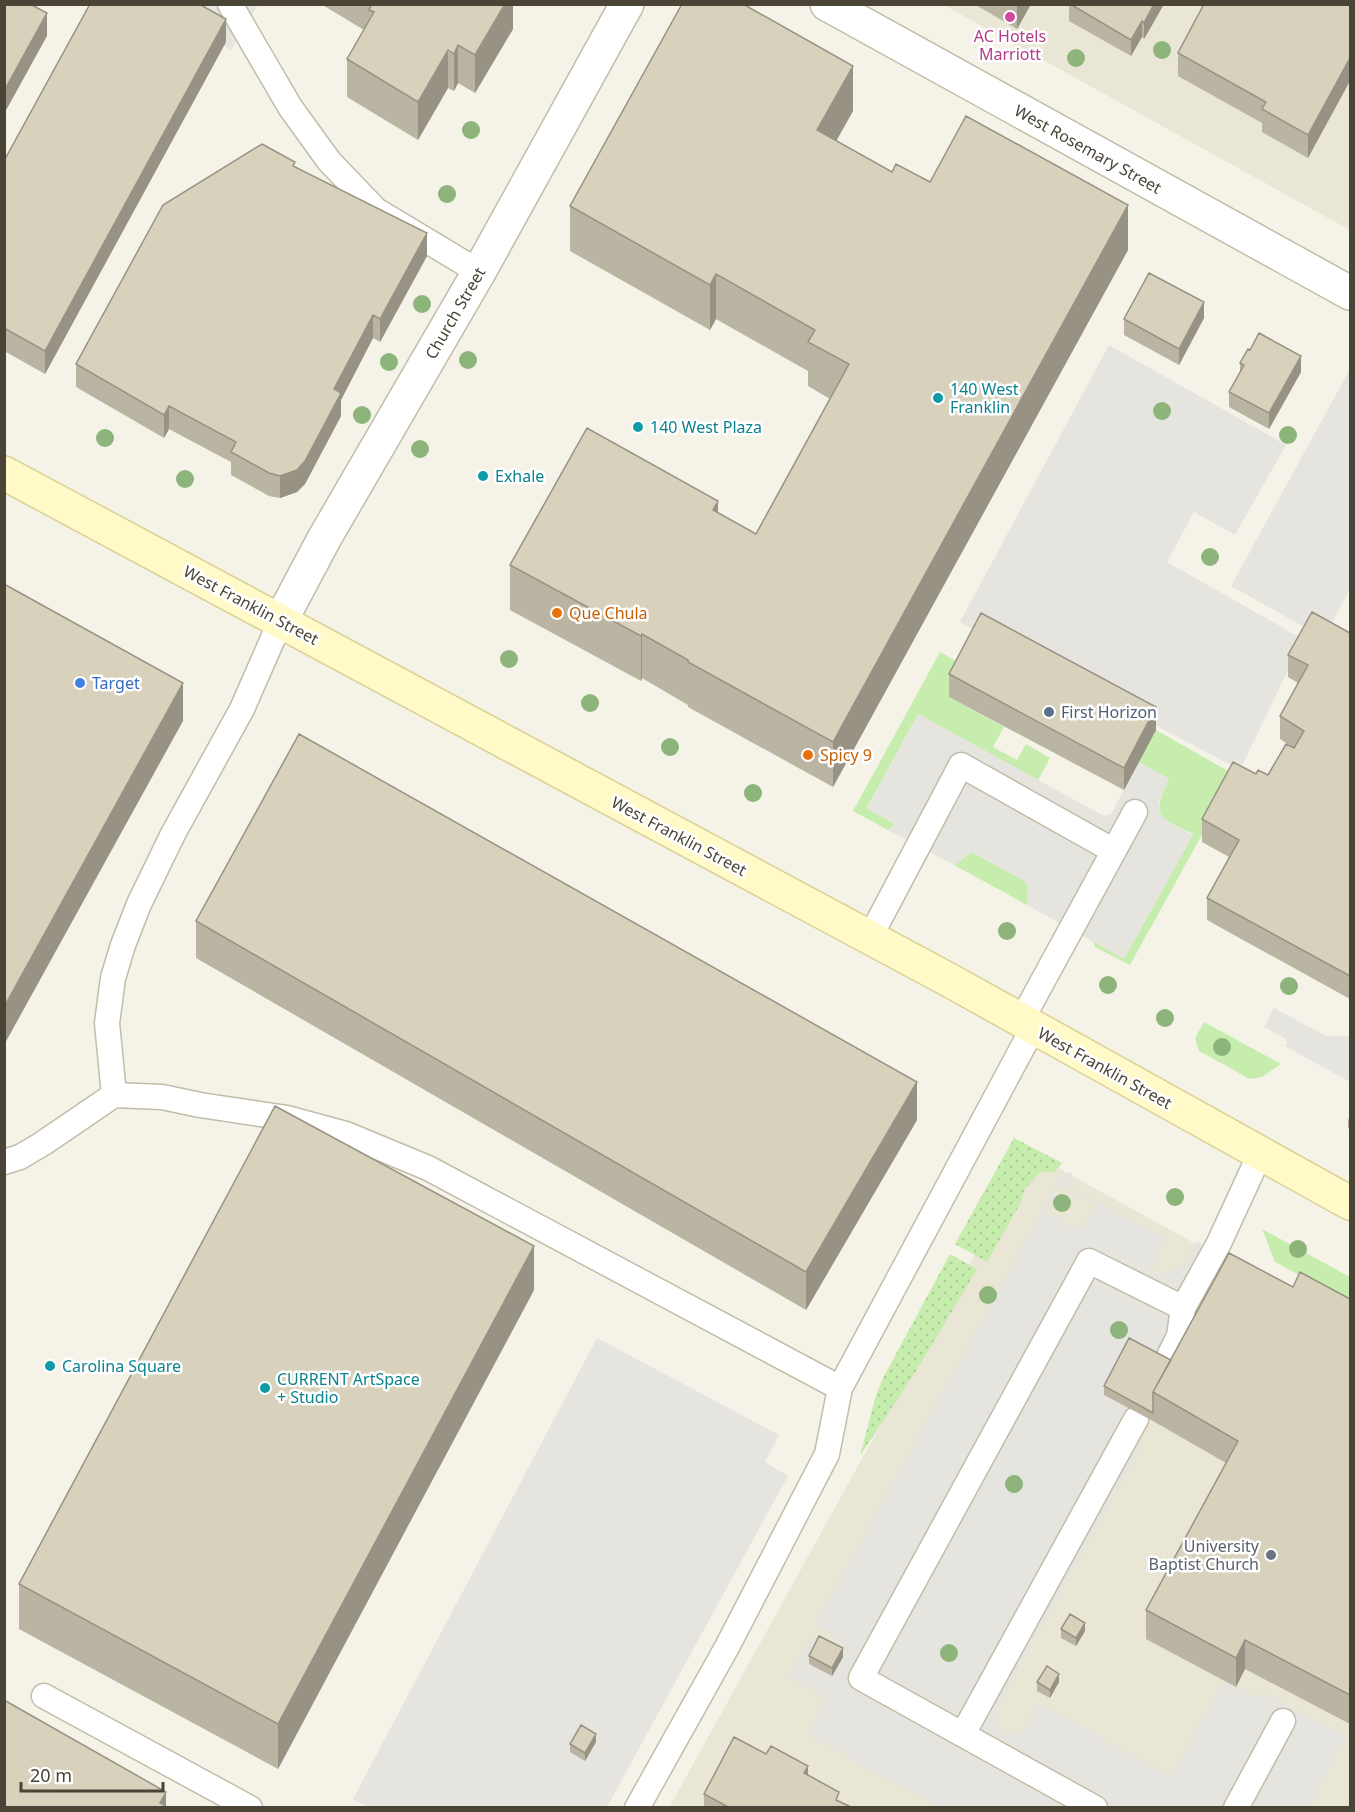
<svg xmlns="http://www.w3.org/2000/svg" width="1355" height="1812" font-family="'Noto Sans',sans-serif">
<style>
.residential{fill:#e9e6d5}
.grass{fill:url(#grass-dots)}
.green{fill:#c6edad}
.parking{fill:#e6e4df;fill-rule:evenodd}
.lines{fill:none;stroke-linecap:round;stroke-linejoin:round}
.service-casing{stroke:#c1bda9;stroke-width:27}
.minor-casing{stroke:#c1bda9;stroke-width:36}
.tertiary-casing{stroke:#c1bda9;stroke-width:36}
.secondary-casing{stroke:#d9d193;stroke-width:36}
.service{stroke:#fff;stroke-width:24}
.minor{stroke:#fff;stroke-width:33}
.tertiary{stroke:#fff;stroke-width:33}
.secondary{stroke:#fffac7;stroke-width:33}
.tree{fill:#8db47b}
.wall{fill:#bab4a2}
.shaded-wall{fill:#979284}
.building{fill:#d8d1bc;stroke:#979284;stroke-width:1.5}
.hotel-dot{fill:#d1479c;stroke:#fff;stroke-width:2}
.culture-dot{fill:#0f9aa8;stroke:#fff;stroke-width:2}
.food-dot{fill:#e8710a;stroke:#fff;stroke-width:2}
.shop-dot{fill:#3f7fe0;stroke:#fff;stroke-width:2}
.service-dot{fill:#5c6f8a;stroke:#fff;stroke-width:2}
.worship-dot{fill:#6b7280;stroke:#fff;stroke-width:2}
.labels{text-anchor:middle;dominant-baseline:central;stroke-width:5;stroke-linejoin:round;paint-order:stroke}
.hotel-label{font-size:16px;fill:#b23c85;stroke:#fff}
.street-label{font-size:16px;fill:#494435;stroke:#fff}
.culture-label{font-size:16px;fill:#0d838f;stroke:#fff;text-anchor:start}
.food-label{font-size:16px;fill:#c56008;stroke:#fff;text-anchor:start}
.shop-label{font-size:16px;fill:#366cbe;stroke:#fff;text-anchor:start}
.service-label{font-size:16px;fill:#4e5e75;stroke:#fff;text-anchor:start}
.worship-label{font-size:16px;fill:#5b616d;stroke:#fff;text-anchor:end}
</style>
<defs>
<pattern id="grass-dots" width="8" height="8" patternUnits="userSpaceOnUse" patternTransform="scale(1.5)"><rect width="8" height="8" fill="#c6edad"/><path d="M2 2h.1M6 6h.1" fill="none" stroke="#accc95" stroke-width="1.8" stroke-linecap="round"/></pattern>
</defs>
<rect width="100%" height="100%" fill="#f5f3e7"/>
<!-- residential -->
<path class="residential" d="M944 5H1350V230Z
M1031 1153 1350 1329V1807L669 1808Z"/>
<!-- grass -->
<path class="grass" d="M1014 1138 1062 1163 1054 1172H1040L1024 1190 1020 1204 987 1262 955 1244Z
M950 1254 977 1269 916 1371 860 1456 876 1395 883 1378Z"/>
<!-- green -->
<path class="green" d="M940 652 965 666 949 697 1004 727 993 747 1017 760 1026 744 1050 758 1038 780 918 714 867 808 895 824 888 830 853 811Z
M1156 730 1235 775 1130 965 1095 947 1093 941 1124 959 1193 834C1157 817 1151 817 1169 779L1139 762Z
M972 852 1028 883 1027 905 954 865Z
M1204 1022 1281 1064 1262 1077 1250 1079 1199 1051 1195 1038Z
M1262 1229 1350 1277V1303L1275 1262Z"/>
<!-- parking -->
<path class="parking" d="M154 5H258L231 50Z
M1109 345 1286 445 1235 535 1194 512 1167 562 1303 639 1240 770 960 622Z
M1350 369V589L1324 638 1231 586Z
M918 714 1104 816 1111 814 1139 762 1169 779 1158 804 1161 815 1169 823 1193 835 1124 959 1027 905V883L973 852 954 865 888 830 895 823 867 809Z
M1274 1008 1326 1036H1350V1082L1285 1046 1287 1043 1286 1039 1264 1027Z
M1069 1172 1073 1174 1068 1185 1167 1239 1152 1266 1153 1270 1158 1275 1169 1273 1186 1261 1197 1241 1235 1262 1141 1436 1139 1451 995 1711 994 1723 996 1727 1007 1735 1019 1733 1026 1726 1038 1703 1171 1776 1224 1680 1253 1696H1258L1264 1692 1346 1737 1309 1807H939L807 1735 824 1703 823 1698 819 1694 787 1677 811 1635 844 1654 846 1652 844 1644 815 1625 1059 1179ZM1060 1185 1096 1204 1083 1227 1072 1228 1046 1213Z
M597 1338 779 1435 765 1462 788 1476 607 1807 370 1808 353 1799Z"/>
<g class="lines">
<!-- service casing -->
<g class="service-casing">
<path id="service" d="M230 4 290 107 329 161 376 210 479 272
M869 939 961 765 1114 851
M1021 1021 1135 812
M114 1095 107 1023 113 978 123 945 139 904 173 834 242 709 281 620
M4 1162 20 1157 42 1144 114 1095 162 1097 200 1105 287 1118 346 1134 428 1168 840 1388
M1165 1364 1179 1336 1183 1308
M44 1696 250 1808
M963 1734 1136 1419
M637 1808 727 1647 827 1454 840 1388 1033 1028
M1095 1808 861 1678 1089 1261 1183 1308 1219 1243 1260 1154
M1236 1808 1283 1721"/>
</g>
<!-- minor casing -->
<g class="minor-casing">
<path id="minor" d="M281 620 324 539 479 272 627 4"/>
</g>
<!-- tertiary casing -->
<g class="tertiary-casing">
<path id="tertiary" d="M827 4 1350 293"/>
</g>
<!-- secondary casing -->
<g class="secondary-casing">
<path id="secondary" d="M4 473 949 980 1350 1203"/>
</g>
<!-- service -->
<use href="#service" class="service"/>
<!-- minor -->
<use href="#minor" class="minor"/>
<!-- tertiary -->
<use href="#tertiary" class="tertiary"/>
<!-- secondary -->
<use href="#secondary" class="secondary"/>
</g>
<!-- trees -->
<g class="tree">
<circle cx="1162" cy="50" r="9"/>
<circle cx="1076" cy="58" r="9"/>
<circle cx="471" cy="130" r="9"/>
<circle cx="447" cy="194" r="9"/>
<circle cx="422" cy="304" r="9"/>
<circle cx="468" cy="360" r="9"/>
<circle cx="389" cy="362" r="9"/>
<circle cx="1162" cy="411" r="9"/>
<circle cx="362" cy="415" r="9"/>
<circle cx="1288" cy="435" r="9"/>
<circle cx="105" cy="438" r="9"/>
<circle cx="420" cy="449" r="9"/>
<circle cx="185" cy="479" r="9"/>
<circle cx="1210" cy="557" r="9"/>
<circle cx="509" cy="659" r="9"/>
<circle cx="590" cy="703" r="9"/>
<circle cx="670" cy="747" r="9"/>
<circle cx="753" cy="793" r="9"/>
<circle cx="1007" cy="931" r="9"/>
<circle cx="1108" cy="985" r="9"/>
<circle cx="1289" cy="986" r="9"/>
<circle cx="1165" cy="1018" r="9"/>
<circle cx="1222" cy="1047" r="9"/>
<circle cx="1175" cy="1197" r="9"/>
<circle cx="1062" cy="1203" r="9"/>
<circle cx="1298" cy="1249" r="9"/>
<circle cx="988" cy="1295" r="9"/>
<circle cx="1119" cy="1330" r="9"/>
<circle cx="1014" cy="1484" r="9"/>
<circle cx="949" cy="1653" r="9"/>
</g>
<!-- wall -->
<path class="wall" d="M321 4H513V29L475 93 458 83 454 91 448 88 418 140 347 97V59L364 30Z
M974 4H1031L1017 29Z
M1164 4 1144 39 1142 37 1131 56 1069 21V5Z
M1350 4 1308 158 1262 132V123L1178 76V53Z
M226 42 45 374 4 351V161Z
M853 111 836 141 892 172 930 182 1128 250 833 787 688 707V705L642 678 641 681 510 610V565L718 513 756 534 830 399 808 386V371L716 319 710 330 570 251V206Z
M295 167 427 256 380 342 373 338 341 400V416L305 484 297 492 280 498 269 496 231 475V462L169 429 164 438 76 387V364Z
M1204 318 1179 365 1124 335V319Z
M1240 363 1301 372 1269 429 1229 407V392L1240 373Z
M1350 633V999L1207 920V898L1229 857 1202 842V819L1256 774 1268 775 1294 748 1280 739V716L1298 683 1288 677V655Z
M949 674 1156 730 1124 790 949 697Z
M196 921 917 1120 806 1310 196 958Z
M1350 1116V1130L1348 1128V1120Z
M1293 1287 1350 1299V1724L1245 1669 1236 1687 1146 1639V1610L1226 1463 1153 1421 1104 1395V1386L1171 1360Z
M534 1290 278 1769 19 1629V1584Z
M1061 1629 1085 1631 1076 1646 1061 1638Z
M809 1656 843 1657 832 1676 809 1664Z
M1037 1682H1059L1050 1698 1037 1691Z
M596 1742 585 1761 570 1752V1744Z
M766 1754 808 1776 839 1801 853 1807 704 1808V1794Z"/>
<!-- shaded-wall -->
<path class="shaded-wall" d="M505 4H513V29L475 93V55Z
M1017 4H1031L1017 29Z
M1154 4H1164L1144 39V23Z
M47 13V36L4 114V91Z
M226 19V42L45 374V351Z
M1142 21V37L1131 56V40Z
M458 45V83L454 91V54Z
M448 50V88L418 140V102Z
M1350 58V81L1308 158V135Z
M853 66V111L817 175V130Z
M1128 205V250L833 787V742Z
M427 233V256L380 342V319Z
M716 274V319L710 330V285Z
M1204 302V318L1179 365V349Z
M373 315V338L341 400V416L305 484 297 492 280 498V476L334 389Z
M1301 356V372L1269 429V413Z
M169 406V429L164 438V415Z
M718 501V545L713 510Z
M642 634V678L641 681V636Z
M183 683V721L4 1045V1007Z
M1156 707V730L1124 790V768Z
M917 1082V1120L806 1310V1272Z
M534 1246V1290L278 1769V1724Z
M1085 1623V1631L1076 1646V1638Z
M1245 1640V1669L1236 1687V1658Z
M843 1648V1657L832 1676V1668Z
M1059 1674V1682L1050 1698V1690Z
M596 1734V1742L585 1761V1753Z
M808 1766V1782L804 1773Z
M166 1792V1808L160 1803Z"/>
<!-- building -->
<path class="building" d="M4 4H30L47 13 4 91Z
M90 4H199L226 19 45 351 4 328V161Z
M372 4H505L475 55 458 45 454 54 448 50 418 102 347 59 374 12 369 10Z
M682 4H743L853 66 817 130 892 172 896 164 930 182 966 116 1128 205 833 742 688 662V660L642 634 641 636 510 565 587 428 718 501 713 510 756 534 849 364 808 342 815 330 716 274 710 285 570 206Z
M1070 4H1154L1144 23 1142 21 1131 40Z
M1204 4H1350V58L1308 135 1262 109 1266 102 1178 53Z
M262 144 295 162 293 166 427 233 380 319 373 315 334 389 341 393 305 461 297 470 280 476 269 473 231 452 236 442 169 406 164 415 76 364 163 205Z
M1149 273 1204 302 1179 349 1124 319Z
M1259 333 1301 356 1269 413 1229 392 1244 365 1240 363 1248 349 1250 350Z
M4 584 183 683 4 1007Z
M1312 612 1350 633V976L1207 898 1239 840 1202 819 1233 762 1256 774 1258 770 1268 775 1286 744 1294 748 1304 731 1280 716 1308 665 1288 655Z
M981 613 1156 707 1124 768 949 674Z
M299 734 917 1082 806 1272 196 921Z
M275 1106 534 1246 278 1724 19 1584Z
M1229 1253 1293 1287 1300 1272 1350 1299V1695L1245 1640 1236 1658 1146 1610 1238 1441 1153 1392Z
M1129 1338 1171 1360 1153 1392V1413L1104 1386Z
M1070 1614 1085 1623 1076 1638 1061 1629Z
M819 1636 843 1648 832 1668 809 1656Z
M1047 1666 1059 1674 1050 1690 1037 1682Z
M4 1700 166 1792 160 1803 169 1808H4Z
M581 1725 596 1734 585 1753 570 1744Z
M734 1737 766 1754 771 1746 808 1766 804 1773 839 1792 836 1800 853 1808H730L704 1794Z"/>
<!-- markers -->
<circle class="hotel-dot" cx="1010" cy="17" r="6"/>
<g class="culture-dot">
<circle cx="938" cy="398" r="6"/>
<circle cx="638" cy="427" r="6"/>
<circle cx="483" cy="476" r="6"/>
<circle cx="50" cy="1366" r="6"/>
<circle cx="265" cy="1388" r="6"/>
</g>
<g class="food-dot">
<circle cx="557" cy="613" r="6"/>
<circle cx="808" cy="755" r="6"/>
</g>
<circle class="shop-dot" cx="80" cy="683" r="6"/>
<circle class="service-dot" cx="1049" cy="712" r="6"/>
<circle class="worship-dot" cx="1271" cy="1555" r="6"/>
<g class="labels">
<!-- hotel labels -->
<g class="hotel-label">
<text x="1010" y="36">AC Hotels<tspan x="1010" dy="18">Marriott</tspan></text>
</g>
<!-- street labels -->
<g class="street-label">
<text transform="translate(1088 149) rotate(29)">West Rosemary Street</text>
<text transform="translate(455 313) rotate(-60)">Church Street</text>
<text transform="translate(251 605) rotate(28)">West Franklin Street</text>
<text transform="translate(679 836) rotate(28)">West Franklin Street</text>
<text transform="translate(1105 1068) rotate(29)">West Franklin Street</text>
</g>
<!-- culture labels -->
<g class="culture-label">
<text x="950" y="389">140 West<tspan x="950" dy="18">Franklin</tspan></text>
<text x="650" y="427">140 West Plaza</text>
<text x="495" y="476">Exhale</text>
<text x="62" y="1366">Carolina Square</text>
<text x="277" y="1379">CURRENT ArtSpace<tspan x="277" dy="18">+ Studio</tspan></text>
</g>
<!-- food labels -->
<g class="food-label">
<text x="569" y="613">Que Chula</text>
<text x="820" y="755">Spicy 9</text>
</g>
<!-- shop labels -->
<g class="shop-label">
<text x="92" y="683">Target</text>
</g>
<!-- service labels -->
<g class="service-label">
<text x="1061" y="712">First Horizon</text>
</g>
<!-- worship labels -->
<g class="worship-label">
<text x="1259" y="1546">University<tspan x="1259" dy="18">Baptist Church</tspan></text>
</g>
</g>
<!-- border -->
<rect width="1355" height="1812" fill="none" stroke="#494435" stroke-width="12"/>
<!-- scale -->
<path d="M21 1782v9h142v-9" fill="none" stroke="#494435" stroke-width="3"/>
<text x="30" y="1782" font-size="18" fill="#494435" stroke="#ffffff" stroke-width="4.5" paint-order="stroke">20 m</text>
</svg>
